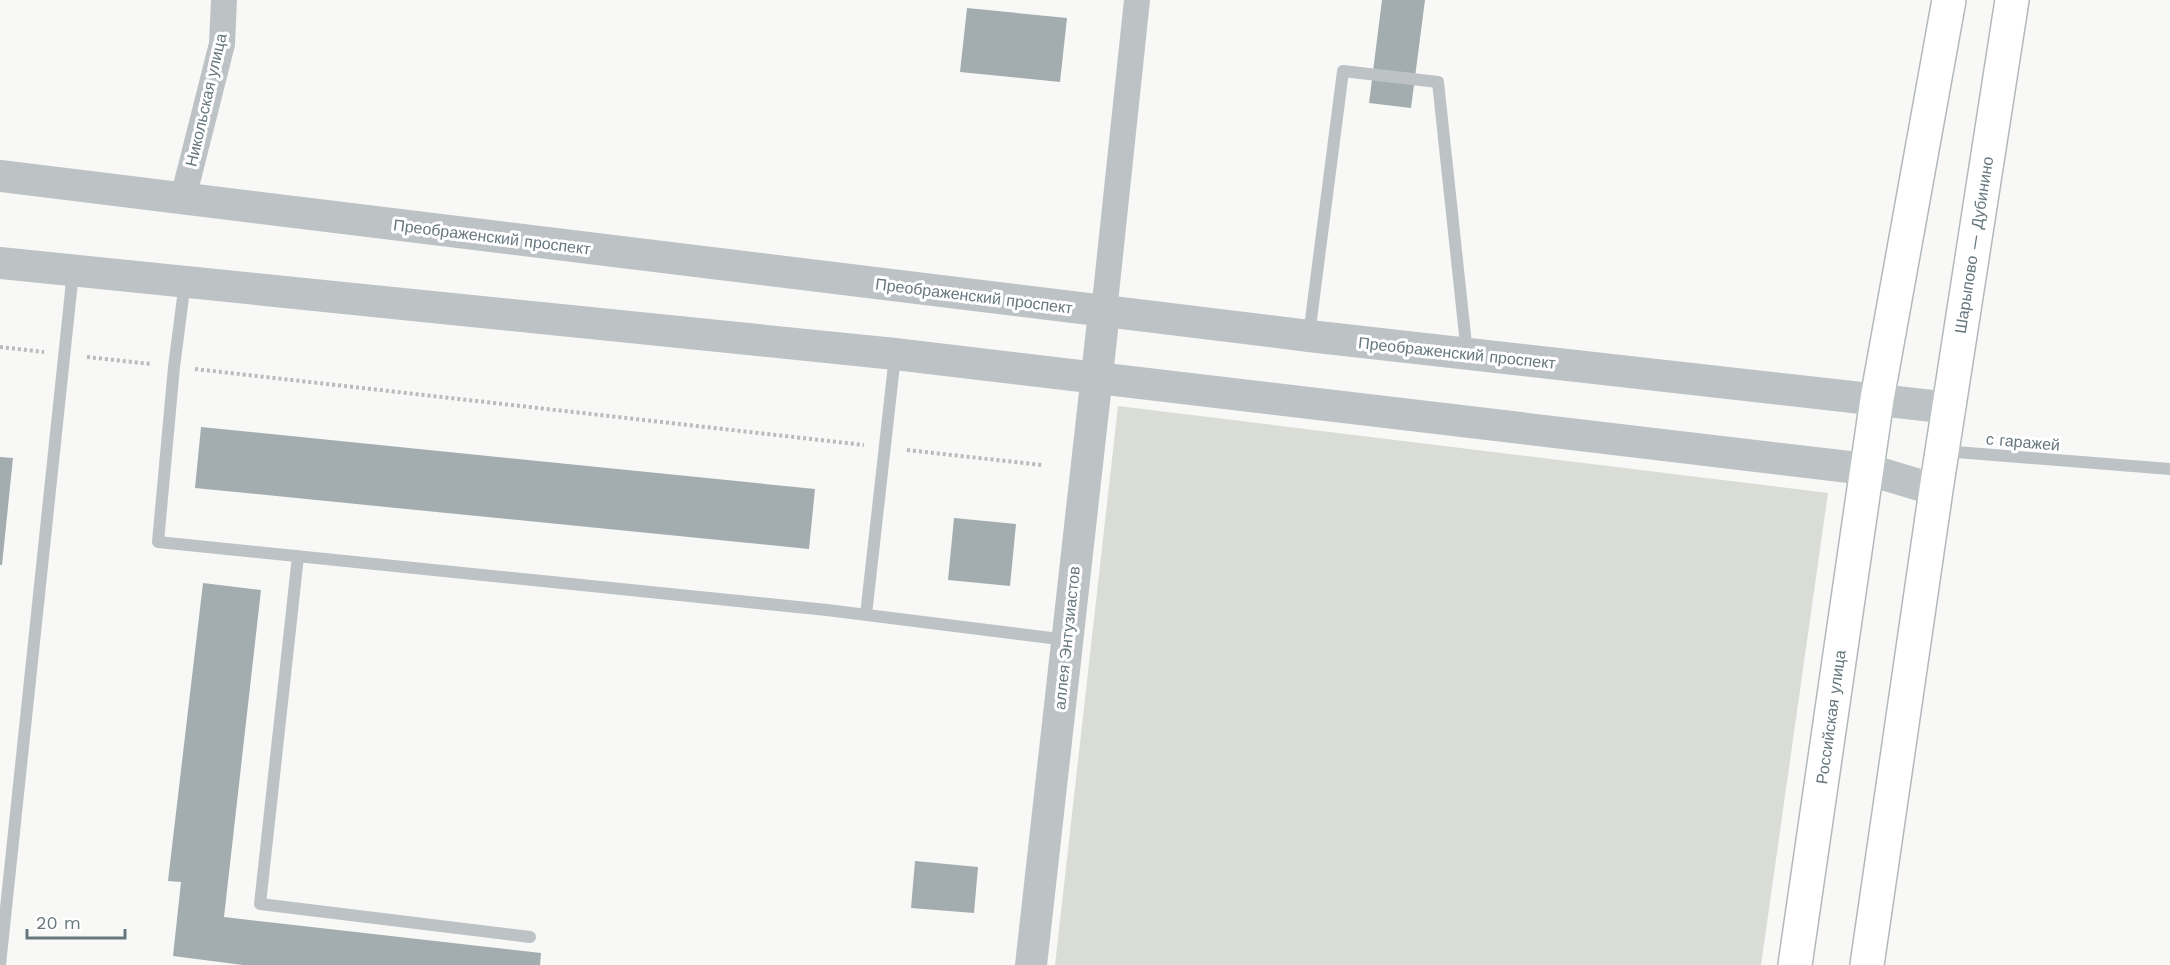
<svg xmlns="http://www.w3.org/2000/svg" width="2170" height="965" font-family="'Work Sans',sans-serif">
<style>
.green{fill:#d9ddd6}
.building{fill:#a3adb0}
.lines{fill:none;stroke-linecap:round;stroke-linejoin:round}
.secondary-casing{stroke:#b2b9bc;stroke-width:36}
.path{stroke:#b8bcbe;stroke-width:4;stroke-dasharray:3 3;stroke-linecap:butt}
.service{stroke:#bdc3c5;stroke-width:12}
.minor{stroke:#bdc3c5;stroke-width:26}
.tertiary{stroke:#bdc3c5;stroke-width:32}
.secondary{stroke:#fff;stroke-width:33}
.labels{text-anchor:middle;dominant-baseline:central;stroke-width:6;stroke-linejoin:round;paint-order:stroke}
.street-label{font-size:16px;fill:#66777e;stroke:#fff}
</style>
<rect width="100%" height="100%" fill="#f8f8f6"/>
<!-- green -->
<path class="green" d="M1118 406 1828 493 1761 965H1055Z"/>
<!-- building -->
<path class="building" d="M1382 0H1425L1411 108 1369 103Z
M967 8 1067 18 1060 82 960 72Z
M201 427 815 489 809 549 195 488Z
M0 457 13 458 2 565H0Z
M954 518 1016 524 1010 586 948 580Z
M203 583 261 590 224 917 541 953 540 965H243L173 956 181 882 168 881Z
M915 861 978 867 974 913 911 908Z"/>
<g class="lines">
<!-- secondary casing -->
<g class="secondary-casing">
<path id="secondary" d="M1795 965 1877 399 1949 0
M1867 965 1936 490 2012 0"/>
</g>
<!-- path -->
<path class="path" d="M0 347 44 352
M87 357 151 364
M195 369 864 445
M907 450 1042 465"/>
<!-- service -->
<path class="service" d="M185 282 174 367 158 542 827 610 1067 640
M1309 335 1343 71 1438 82 1467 354
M1944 451 2170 469
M298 556 260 904 530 937
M866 615 895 356
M0 965 73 272"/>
<!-- minor -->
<path class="minor" d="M183 198 222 44 224 0
M1104 312 1137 0"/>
<!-- tertiary -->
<path class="tertiary" d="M0 176 1309 336 1950 408
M0 263 895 354 1866 469 1936 490
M1031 965 1104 312"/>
<!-- secondary -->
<use href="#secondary" class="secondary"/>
</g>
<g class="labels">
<!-- street labels -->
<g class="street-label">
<text transform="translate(206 100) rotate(-77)">Никольская улица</text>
<text transform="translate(492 237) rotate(7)">Преображенский проспект</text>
<text transform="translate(1974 245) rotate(-81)">Шарыпово — Дубинино</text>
<text transform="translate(974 296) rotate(7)">Преображенский проспект</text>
<text transform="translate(1457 353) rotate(6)">Преображенский проспект</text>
<text transform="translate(2023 442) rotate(5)">с гаражей</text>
<text transform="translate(1067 638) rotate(-84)">аллея Энтузиастов</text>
<text transform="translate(1831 717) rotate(-82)">Российская улица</text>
</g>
</g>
<!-- scale -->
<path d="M27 929v9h98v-9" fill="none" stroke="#66777e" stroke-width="3"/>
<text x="36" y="929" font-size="18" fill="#66777e" stroke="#ffffff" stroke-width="4.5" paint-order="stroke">20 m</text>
</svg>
